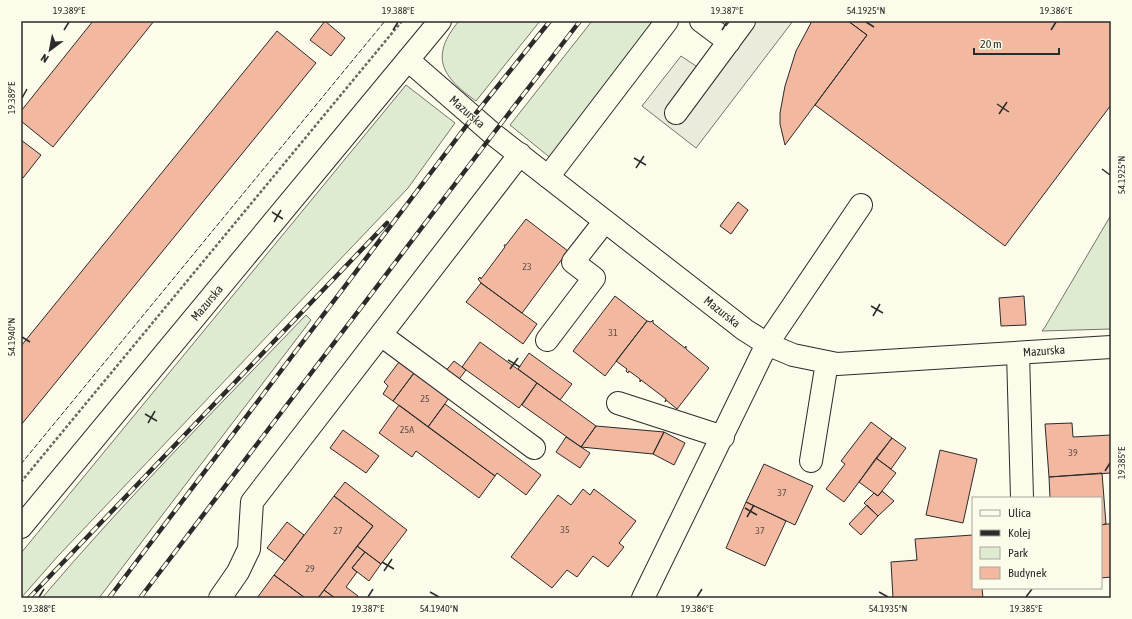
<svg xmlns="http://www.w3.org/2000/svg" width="1132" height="619" font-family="'Asap Condensed',sans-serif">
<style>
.green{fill:#deebd1;stroke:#74746e}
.parking{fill:#eceadb;stroke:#74746e}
.building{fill:#f2b8a0;stroke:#2b2b2b}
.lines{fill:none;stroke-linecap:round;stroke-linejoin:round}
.minor-casing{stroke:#2b2b2b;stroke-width:24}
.major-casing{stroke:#2b2b2b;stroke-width:24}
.path{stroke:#6a6964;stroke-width:2.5;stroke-dasharray:3 2;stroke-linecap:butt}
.minor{stroke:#fdfbea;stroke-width:22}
.major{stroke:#fdfbea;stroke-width:22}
.rail-casing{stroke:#2b2b2b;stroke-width:4.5}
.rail{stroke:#fdfbea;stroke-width:3;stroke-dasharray:9;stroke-linecap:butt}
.fence{stroke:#2b2b2b;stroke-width:1;stroke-dasharray:5 2;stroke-linecap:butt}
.ticks{fill:none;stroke:#2b2b2b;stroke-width:1.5}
.labels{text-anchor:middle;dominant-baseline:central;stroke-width:3;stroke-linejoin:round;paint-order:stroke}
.number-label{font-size:10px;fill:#5d4e48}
.street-label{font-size:12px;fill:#2b2b2b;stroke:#fdfbea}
.neatline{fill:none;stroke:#2b2b2b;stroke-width:1.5}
.ticks-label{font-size:10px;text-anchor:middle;fill:#2b2b2b}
</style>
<rect width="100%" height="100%" fill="#fdfbea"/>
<!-- green -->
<path class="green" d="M459 21H540L476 101C442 77 429 57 459 21Z
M592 21H667L558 164 510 125Z
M406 85 455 123 408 188 58 556 21 598V553Z
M1111 215V329L1042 331 1045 327Z
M306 315 311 320 99 598H42C125 500 217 408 306 315Z"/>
<!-- parking -->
<path class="parking" d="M734 21H793L696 148 642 106 681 56 699 68Z"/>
<!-- building -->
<path class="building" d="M93 21H154L53 147 21 121V111Z
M325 21 345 38 331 56 310 40Z
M812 21H848L867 35 785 145 780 124V113L785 86 796 51Z
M848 21H1111V105L1005 246 815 105 867 35Z
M277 31 316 63 21 425V346Z
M21 140 41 155 23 178 21 176Z
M738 202 748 210 731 234 720 226Z
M526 219 568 251 522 313 481 283 478 279 480 277 481 279 505 247 504 245H506Z
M481 283 537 324 523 344 466 302Z
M615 296 647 321 605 376 573 351Z
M1024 296 1026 325 1001 326 999 298Z
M653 320V323L685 348 686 346V349L709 368 677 409 666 400 665 402 666 399 641 380 640 382V379L629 371 628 373 626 371 627 369 616 361 647 321 651 322Z
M480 342 537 383 519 408 462 367Z
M529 353 572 384 560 400 518 369Z
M454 361 466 370 457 382 444 373Z
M399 362 414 373 393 401 383 394 388 386 384 382Z
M414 373 449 398 428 427 393 401Z
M537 383 596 426 581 447 522 405Z
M445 404 541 475 526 495 497 473 495 476 428 427Z
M399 405 495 476 479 498 416 451 412 457 379 433Z
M871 422 892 438 844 502 826 489 845 464 841 461Z
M1072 423 1073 437 1111 435V473L1049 477 1045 424Z
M596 426 664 432 653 454 581 447Z
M343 430 379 456 366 473 330 448Z
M664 432 685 443 674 465 653 454Z
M566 437 590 453 580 468 556 452Z
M892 438 906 448 891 469 876 458Z
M940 450 977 459 963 523 926 515Z
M876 458 896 473 878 496 859 482Z
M764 464 813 486 795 525 746 502Z
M1102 473 1106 524 1101 525V498H1050L1049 477Z
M345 482 407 530 381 564 357 546 373 526 334 496Z
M583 489 590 495 594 489 636 521 619 543 624 547 608 567 593 556 577 577 567 570 552 588 511 557 558 495 571 505Z
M882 491 894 501 878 516 864 503 874 493 878 496Z
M334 496 373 526 318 598H305L274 575Z
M746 502 786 521 765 566 726 548Z
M867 505 878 516 861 535 849 524Z
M287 522 304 535 285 561 267 548Z
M1106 524H1111V577L1101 578V525Z
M973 535V588H982L983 598H893L891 562 917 560 915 539Z
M357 546 365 552 352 568 357 572 346 587 358 596 356 598H335L324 590Z
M365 552 381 564 369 581 352 568Z
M274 575 305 598H257Z
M324 590 335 598H318Z"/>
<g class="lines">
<!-- minor casing -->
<g class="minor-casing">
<path id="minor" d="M701 21 729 42
M408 60 493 134 745 330 767 344 793 355 837 364 1111 347
M676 113 744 21
M548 177 667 21
M381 335 534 448
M547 340 594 278 573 262 605 221
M1018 353 1022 498
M618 403 723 437
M811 461 827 362
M220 598 238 572 249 549 252 502 520 154
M643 598 767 344 861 205"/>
</g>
<!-- major casing -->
<g class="major-casing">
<path id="major" d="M21 527 440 21"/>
</g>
<!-- path -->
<path class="path" d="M21 482 402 21"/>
<!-- minor -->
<use href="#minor" class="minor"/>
<!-- major -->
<use href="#major" class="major"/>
<!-- rail casing -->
<g class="rail-casing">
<path id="rail" d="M29 598 387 223
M109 598 473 117 550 21
M140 598 493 134 580 21"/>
</g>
<!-- rail -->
<use href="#rail" class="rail"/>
<!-- fence -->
<path class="fence" d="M21 464 385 21"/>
</g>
<!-- ticks -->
<path class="ticks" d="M866 22 874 27M64 30 69 22M393 30 398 22M722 30 727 22M1051 30 1056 22M22 98 27 89M997 104 1009 112M999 114 1007 102M634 158 646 165M636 168 644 156M1102 169 1110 175M272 212 283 219M274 222 281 210M871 306 883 313M873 316 880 304M22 337 30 342M508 360 520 367M510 369 518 358M145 414 157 421M148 423 155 411M1105 471 1110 463M745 508 757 515M747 517 754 505M382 562 394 569M384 571 392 559M430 592 439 597M879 592 888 597M39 597 44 589M368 597 373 589M697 597 702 589M1026 597 1032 589"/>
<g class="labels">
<!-- number labels -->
<g class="number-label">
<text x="527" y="266">23</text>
<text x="613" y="332">31</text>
<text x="425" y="398">25</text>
<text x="407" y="429">25A</text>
<text x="1073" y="452">39</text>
<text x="782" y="492">37</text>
<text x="565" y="529">35</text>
<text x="338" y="530">27</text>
<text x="760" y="530">37</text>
<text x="310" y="568">29</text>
</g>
<!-- street labels -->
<g class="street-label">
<text transform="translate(467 112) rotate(41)">Mazurska</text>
<text transform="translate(207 303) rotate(-50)">Mazurska</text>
<text transform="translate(722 312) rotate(38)">Mazurska</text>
<text transform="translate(1044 351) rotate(-4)">Mazurska</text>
</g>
</g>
<!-- border -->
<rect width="1132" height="619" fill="none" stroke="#fdfbea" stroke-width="44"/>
<!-- legend -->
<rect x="972" y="497" width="130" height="92" fill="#fdfbea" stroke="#a9a89e"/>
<rect x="980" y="510" width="20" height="6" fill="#fdfbea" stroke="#a9a89e"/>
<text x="1008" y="517" font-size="12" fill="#2b2b2b">Ulica</text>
<rect x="980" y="530" width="20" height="6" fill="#2b2b2b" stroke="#a9a89e"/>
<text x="1008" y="537" font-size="12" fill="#2b2b2b">Kolej</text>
<rect x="980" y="547" width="20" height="12" fill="#deebd1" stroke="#a9a89e"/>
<text x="1008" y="557" font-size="12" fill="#2b2b2b">Park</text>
<rect x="980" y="567" width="20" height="12" fill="#f2b8a0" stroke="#a9a89e"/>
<text x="1008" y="577" font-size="12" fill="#2b2b2b">Budynek</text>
<!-- north arrow -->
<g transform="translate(50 50) rotate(212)" stroke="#fdfbea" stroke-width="3" paint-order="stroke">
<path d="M0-3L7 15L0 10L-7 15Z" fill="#2b2b2b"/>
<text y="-6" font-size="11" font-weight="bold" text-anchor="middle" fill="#2b2b2b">N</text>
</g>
<!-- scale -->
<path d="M974 48v6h85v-6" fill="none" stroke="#2b2b2b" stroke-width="2"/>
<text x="980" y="48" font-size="12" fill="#2b2b2b" stroke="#fdfbea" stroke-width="3" paint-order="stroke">20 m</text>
<rect x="22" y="22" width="1088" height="575" class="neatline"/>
<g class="ticks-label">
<text x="69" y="14">19.389°E</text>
<text x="398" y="14">19.388°E</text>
<text x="727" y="14">19.387°E</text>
<text x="866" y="14">54.1925°N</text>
<text x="1056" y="14">19.386°E</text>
<text transform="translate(11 98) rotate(-90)" y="4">19.389°E</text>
<text transform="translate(1121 175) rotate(-90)" y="4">54.1925°N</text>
<text transform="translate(11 337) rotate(-90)" y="4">54.1940°N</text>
<text transform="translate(1121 463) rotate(-90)" y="4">19.385°E</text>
<text x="39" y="612">19.388°E</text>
<text x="368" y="612">19.387°E</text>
<text x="439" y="612">54.1940°N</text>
<text x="697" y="612">19.386°E</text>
<text x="888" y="612">54.1935°N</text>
<text x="1026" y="612">19.385°E</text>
</g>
</svg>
